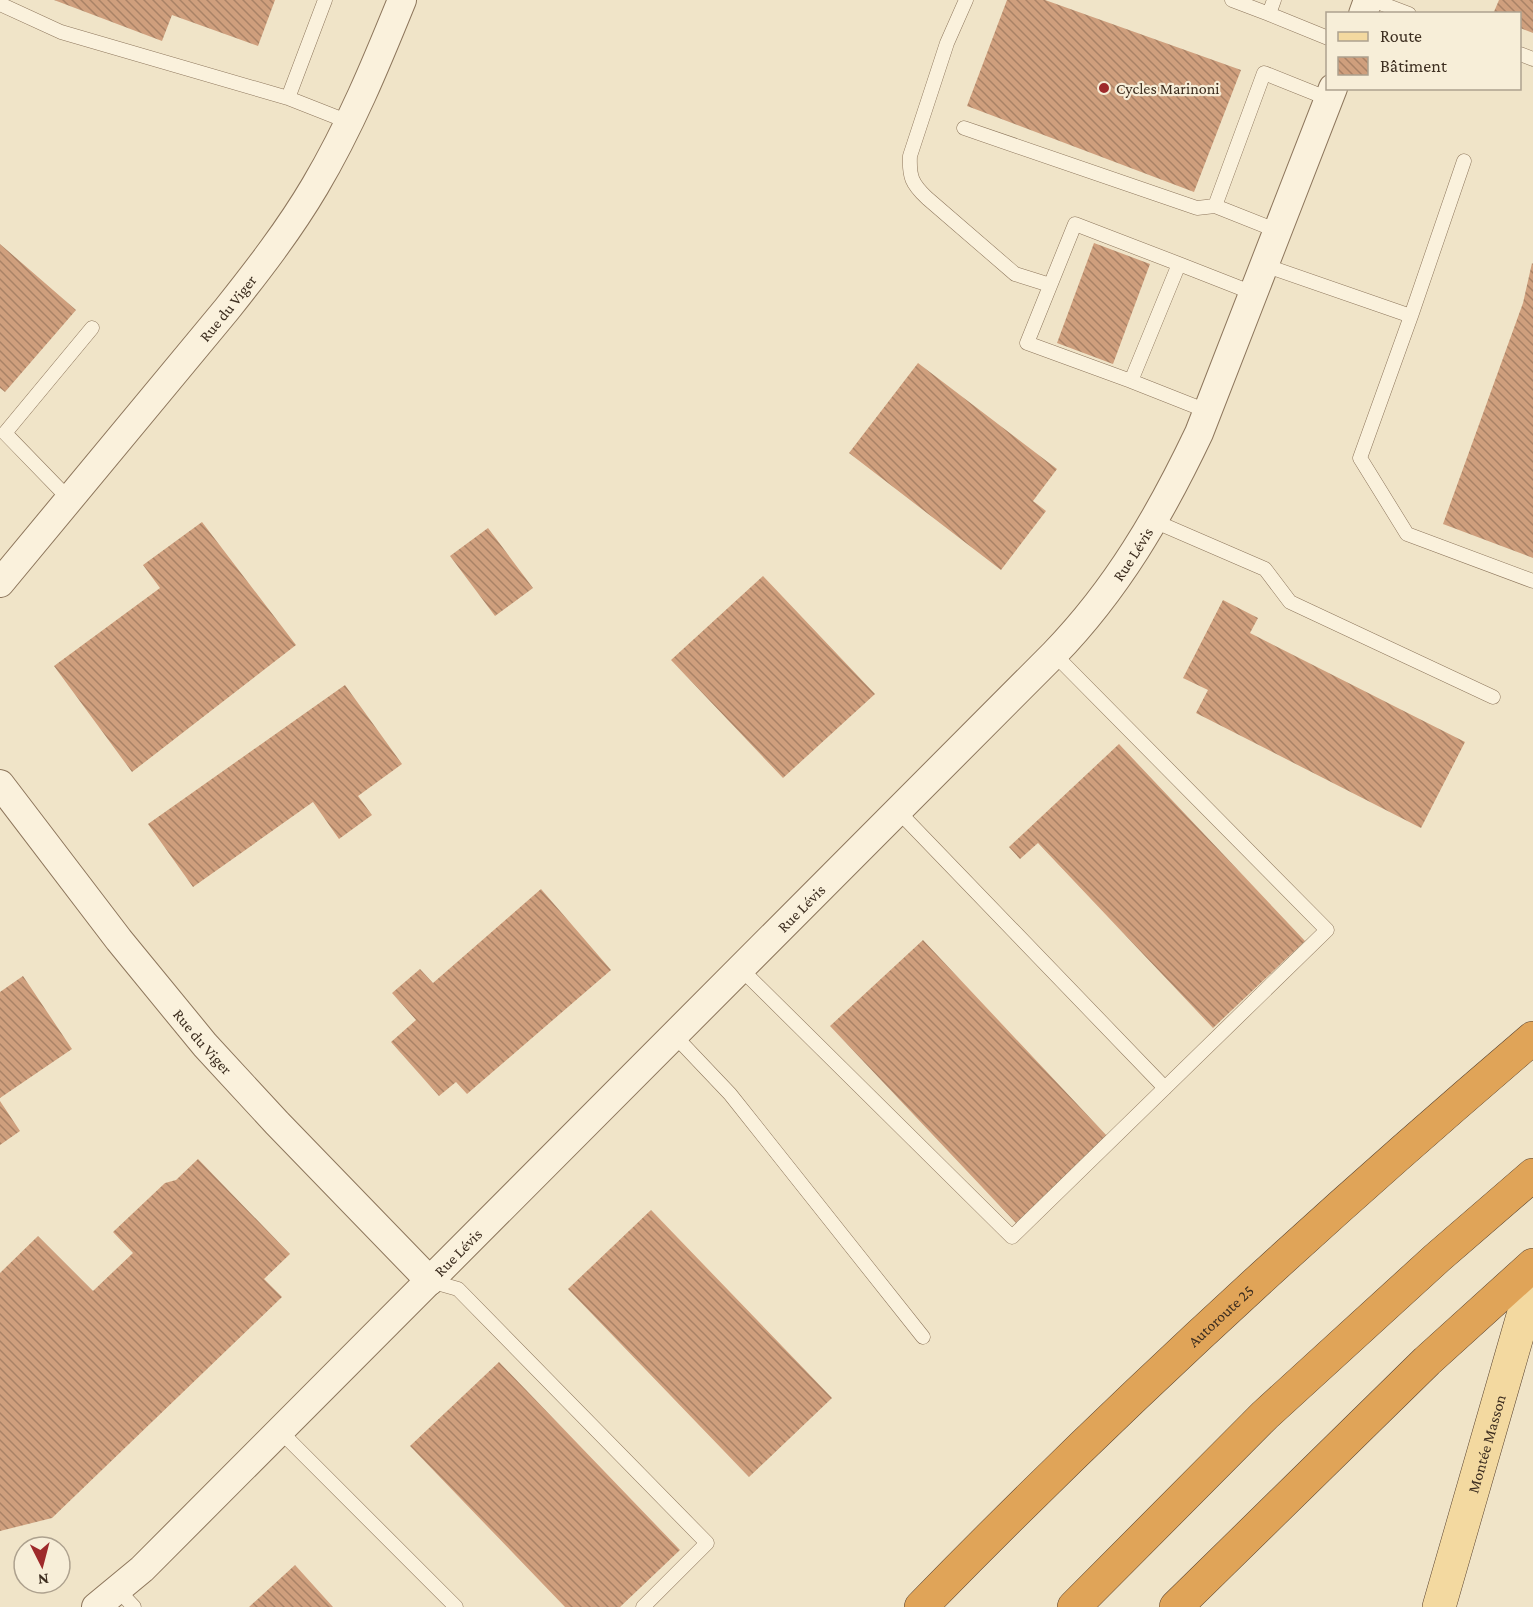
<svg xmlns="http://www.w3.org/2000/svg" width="1533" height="1607" font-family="'Crimson Pro',serif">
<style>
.building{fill:url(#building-back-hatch)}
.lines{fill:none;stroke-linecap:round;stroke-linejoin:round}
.lane-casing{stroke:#8d765c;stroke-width:15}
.street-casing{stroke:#8d765c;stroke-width:30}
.primary-casing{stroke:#5b4430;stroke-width:34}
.highway-casing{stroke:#5b4430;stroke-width:34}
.lane{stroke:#faf1dc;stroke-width:14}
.street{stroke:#faf1dc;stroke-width:28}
.primary{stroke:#f3d9a0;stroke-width:33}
.highway{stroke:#e0a458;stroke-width:33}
.poi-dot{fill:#9e2a2b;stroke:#f7eed8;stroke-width:2}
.labels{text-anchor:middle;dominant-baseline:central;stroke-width:4.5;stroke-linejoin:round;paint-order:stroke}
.poi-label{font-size:16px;fill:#3d2e20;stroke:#f7eed8;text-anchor:start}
.street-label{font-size:16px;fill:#3d2e20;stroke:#f7eed8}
</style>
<defs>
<pattern id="building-back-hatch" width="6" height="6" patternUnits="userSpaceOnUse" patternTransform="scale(1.5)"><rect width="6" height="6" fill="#cf9f7d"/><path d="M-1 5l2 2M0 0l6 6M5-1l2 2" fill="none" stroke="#a98266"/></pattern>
</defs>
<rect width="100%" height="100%" fill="#f0e4c8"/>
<!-- building -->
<path class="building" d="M54 0H275L258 46 172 15 162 41Z
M1007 0H1045L1241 70 1194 192 967 106Z
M1499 0H1533V33L1520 28V14H1493Z
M1094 243 1150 264 1113 364 1057 343Z
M0 244 76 310 5 392 0 388Z
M1532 263 1533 264V558L1443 524 1523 303Z
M918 363 1057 469 1033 501 1046 511 1001 570 849 453Z
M202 522 296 645 132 772 54 666 160 588 143 565Z
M488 528 533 588 495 616 450 556Z
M763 576 875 694 783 778 671 660Z
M1223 600 1258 618 1250 633 1465 742 1421 828 1196 713 1208 690 1183 678Z
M345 685 402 764 358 796 372 815 339 839 313 802 193 887 148 824Z
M1119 744 1305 941 1213 1028 1038 843 1020 859 1009 847Z
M541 889 611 970 467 1094 456 1082 439 1096 391 1042 416 1020 392 993 420 969 433 983Z
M923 940 1108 1137 1016 1223 830 1026Z
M23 976 72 1049 0 1098V992Z
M0 1101 20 1131 0 1145Z
M198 1159 290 1254 264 1279 282 1297 52 1518 0 1531V1273L38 1236 93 1291 133 1253 113 1232 165 1183 176 1180Z
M651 1210 832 1398 749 1477 568 1289Z
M499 1362 680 1550 620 1607H565L410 1446Z
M295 1565 333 1607H249Z"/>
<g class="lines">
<!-- lane casing -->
<g class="lane-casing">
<path id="lane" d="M325 0 288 98 349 122
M966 0 947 43 910 156C909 177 912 184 927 198L1015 274 1050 285
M1232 0 1269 14
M1274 0 1269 14 1328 38
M1372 0 1409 14
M0 4 61 32 288 98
M1520 54 1533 59
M964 128 1197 208 1215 206
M1278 231 1215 206 1264 73 1329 99
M1264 265 1411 316 1464 161
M1411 316 1360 458 1407 534 1533 581
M1131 381 1027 343 1075 224 1179 264
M1207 411 1131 381 1179 264 1253 293
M69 499 5 433 92 328
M1154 521 1265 569 1290 602 1493 697
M898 811 1165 1088
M741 969 1012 1237 1327 930 1054 654
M674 1035 730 1094 923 1337
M430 1281 458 1289 707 1543 643 1607
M280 1431 456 1607
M118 1590 134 1607"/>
</g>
<!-- street casing -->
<g class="street-casing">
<g id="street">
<path d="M1363 14 1368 0"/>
<path id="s1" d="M0 583 227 309C258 270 289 230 315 186 350 127 376 64 402 0"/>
<path id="s2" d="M0 784 119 940 205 1045 277 1123 430 1281"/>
<path id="s3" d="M96 1607 142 1569 1054 654C1117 589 1160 515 1199 433L1333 88"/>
</g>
</g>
<!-- primary casing -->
<g class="primary-casing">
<g id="primary">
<path id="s4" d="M1439 1607 1533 1281"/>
</g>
</g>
<!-- highway casing -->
<g class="highway-casing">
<g id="highway">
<path id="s5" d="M921 1607C1116 1407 1321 1219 1533 1038"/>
<path d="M1074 1607 1265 1415 1437 1258 1533 1175"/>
<path d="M1176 1607 1427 1361 1533 1265"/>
</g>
</g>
<!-- lane -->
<use href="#lane" class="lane"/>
<!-- street -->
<use href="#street" class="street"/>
<!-- primary -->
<use href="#primary" class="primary"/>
<!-- highway -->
<use href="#highway" class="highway"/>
</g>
<!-- markers -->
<circle class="poi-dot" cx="1104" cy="88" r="6"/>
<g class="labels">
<!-- poi labels -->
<g class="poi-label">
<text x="1116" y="88">Cycles Marinoni</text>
</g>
<!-- street labels -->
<g class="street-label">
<text stroke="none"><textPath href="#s1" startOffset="357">Rue du Viger</textPath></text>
<text stroke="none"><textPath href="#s3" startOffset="1479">Rue Lévis</textPath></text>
<text stroke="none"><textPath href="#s3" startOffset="993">Rue Lévis</textPath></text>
<text stroke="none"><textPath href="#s2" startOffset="328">Rue du Viger</textPath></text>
<text stroke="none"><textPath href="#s3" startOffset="507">Rue Lévis</textPath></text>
<text stroke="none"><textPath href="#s5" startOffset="418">Autoroute 25</textPath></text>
<text stroke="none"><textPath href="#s4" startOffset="170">Montée Masson</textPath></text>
</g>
</g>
<!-- legend -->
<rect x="1326" y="12" width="195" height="78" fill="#f7eed8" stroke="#ada18e" stroke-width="1.5"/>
<rect x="1338" y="32" width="30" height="9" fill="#f3d9a0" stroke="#ada18e" stroke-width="1.5"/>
<text x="1380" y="42" font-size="18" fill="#3d2e20">Route</text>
<rect x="1338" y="57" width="30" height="18" fill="url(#building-back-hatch)" stroke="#ada18e" stroke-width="1.5"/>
<text x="1380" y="72" font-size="18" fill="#3d2e20">Bâtiment</text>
<!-- north arrow -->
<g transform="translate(42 1565) rotate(174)"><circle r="28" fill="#f7eed8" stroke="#ada18e" stroke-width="1.5"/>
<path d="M0-4.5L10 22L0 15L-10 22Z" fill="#9e2a2b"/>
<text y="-9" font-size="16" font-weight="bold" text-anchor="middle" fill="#3d2e20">N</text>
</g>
</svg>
